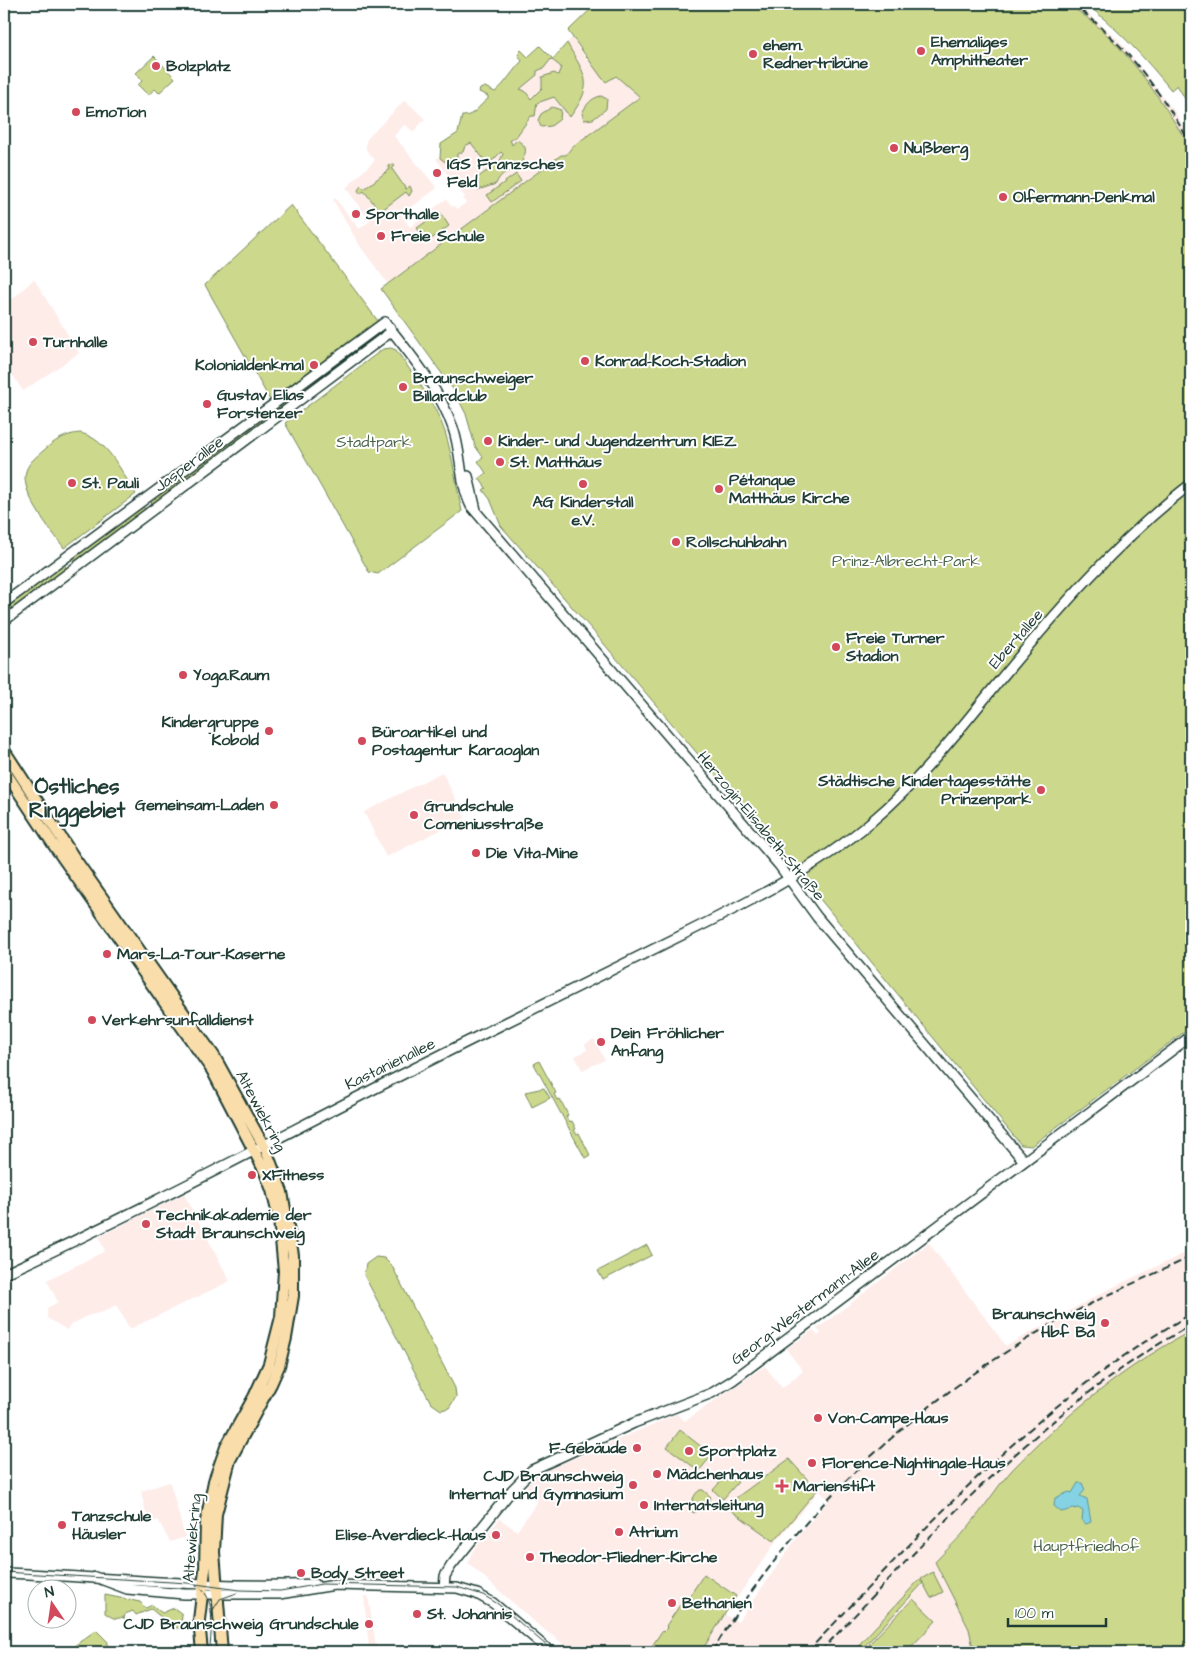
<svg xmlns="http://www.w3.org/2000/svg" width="1195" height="1656" font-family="'Architects Daughter',sans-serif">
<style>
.built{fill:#feece9;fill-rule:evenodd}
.green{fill:#ccd88c;stroke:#768a60;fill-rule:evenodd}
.water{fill:#84d2e3;stroke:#5c969d}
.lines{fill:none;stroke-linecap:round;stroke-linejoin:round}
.secondary-casing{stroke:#1f3d34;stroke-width:12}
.primary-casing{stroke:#1f3d34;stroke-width:14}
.secondary{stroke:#fff;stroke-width:9}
.primary{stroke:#f9deab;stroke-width:10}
.tram{stroke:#1f3d34;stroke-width:1}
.rail{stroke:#1f3d34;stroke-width:2;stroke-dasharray:8 4;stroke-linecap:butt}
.poi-dot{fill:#d1495b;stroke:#fff;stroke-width:2}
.labels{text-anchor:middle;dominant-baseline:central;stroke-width:4;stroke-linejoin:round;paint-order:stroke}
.poi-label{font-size:16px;font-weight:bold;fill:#1f3d34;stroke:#fff;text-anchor:start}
.park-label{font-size:16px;fill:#4a644a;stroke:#fff}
.street-label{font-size:16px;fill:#1f3d34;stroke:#fff}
.district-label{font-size:21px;font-weight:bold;fill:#1f3d34;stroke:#fff}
</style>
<rect width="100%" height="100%" fill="#fff"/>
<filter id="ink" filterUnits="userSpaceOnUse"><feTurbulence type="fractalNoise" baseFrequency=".02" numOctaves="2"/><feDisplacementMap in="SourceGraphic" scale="10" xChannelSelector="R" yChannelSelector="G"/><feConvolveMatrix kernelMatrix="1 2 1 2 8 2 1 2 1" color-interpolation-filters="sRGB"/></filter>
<g filter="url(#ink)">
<!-- built -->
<path class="built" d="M1067 4H1077L1119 40 1175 112 1191 139V149L1143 76 1115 43Z
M572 37 588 61 621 65 646 93 572 147 565 155H561L388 284 360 246 333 200 335 198 359 229 370 221 346 188 375 160 366 150V141L368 138 405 100 425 119 413 132 405 124 394 136 437 188 401 215 410 227 446 199 452 207 455 206 457 209 466 203 463 199 465 197 436 159 455 146 542 48 553 59Z
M34 279 79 353 23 391 4 362V307Z
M442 772 465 818 386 857 364 812Z
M594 1039 605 1060 582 1070 575 1056 587 1050 585 1044Z
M184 1194 230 1281 130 1329 116 1305 103 1312 87 1316 69 1326 67 1330 47 1318V1308L58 1302 47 1280 105 1251 99 1237Z
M929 1243 1006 1346 1105 1291 1191 1250V1331L1143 1359 1081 1407 1044 1440 968 1527 935 1562 969 1629 974 1652H574L538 1625 468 1563 472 1552 500 1519 517 1531 538 1501 524 1490 536 1475 677 1414 685 1421 765 1366 782 1388 803 1371 786 1349 813 1330 818 1336 821 1333 817 1329ZM819 1491 829 1500 801 1532 738 1622 725 1615 775 1543Z
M170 1482 185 1537 170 1542 158 1520 148 1522 141 1491Z
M364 1596H368L377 1652H359L369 1650Z"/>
<!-- green -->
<path class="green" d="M596 4H1067C1121 36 1159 96 1191 149V1027L1031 1146 1021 1145 788 860 593 631 501 526 490 499 483 490 486 488 479 478 486 473 478 461 483 457 475 446 466 414 453 389 381 289 561 155H566L572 147 640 97 616 76 606 82 602 78 568 31Z
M1086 4H1191V109L1177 85 1171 90C1145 58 1118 29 1086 4Z
M567 43C586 77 595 83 570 117L554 97 537 103 535 116H531L516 137 510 139 512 145 517 140C532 149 523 154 521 166 510 172 502 170 496 184L478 190 474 181 485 172 489 171 491 165 499 163 503 154 501 152 492 161 486 162 471 143 465 146 463 152 457 154V158L448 164 440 158 441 144 458 133 462 116C474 117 479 105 488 99V96L479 92 480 89 485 87 495 92C506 83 512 71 522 61L518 55 521 50 528 57 540 46 553 59ZM551 59 561 67 558 75 554 73 542 77V88L531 99 525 91 520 89 537 75V71L544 68Z
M154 56 175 78 159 93 155 89 148 95 138 85 142 81 136 73Z
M601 96 607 99 606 109 593 119 584 120 582 113C587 104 591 98 601 96Z
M552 107 561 110 560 119 551 126 541 127 538 120 541 114Z
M392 164 395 166 392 169 406 189 410 186 412 191 409 196 406 192 382 210 385 214 379 217 375 213 379 210 364 191 360 194 358 190 361 186 364 189 390 169 388 166Z
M516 174 521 181 492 202 487 195Z
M291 205 378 321 270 400 205 285Z
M440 212 449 226 427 242 417 228Z
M378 330 382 334 277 413 274 408Z
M391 348 396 350C414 376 435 402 445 432 453 457 456 485 462 511L378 574 369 572 285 423 383 349Z
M266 412 270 419 154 506 149 499Z
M80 433C108 439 121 472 136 494L64 548C52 531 19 493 26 471 29 462 36 457 43 451 54 441 65 434 80 433Z
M142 505 147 511 76 564 71 558Z
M63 563 68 570 4 618V608Z
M539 1061 556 1093 554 1094 557 1100 560 1099 568 1115 566 1117 569 1122 572 1121 576 1129 574 1130 577 1134 579 1133 590 1155 585 1158 534 1064Z
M544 1088 550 1098 532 1107 525 1092Z
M647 1245 652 1255 603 1280 598 1271Z
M376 1257 384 1258 392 1266 455 1388 456 1397 449 1408 441 1410 431 1403 364 1275 366 1264Z
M1191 1331V1652H974L969 1629 935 1562C946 1550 959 1539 969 1526 984 1508 996 1488 1011 1471 1063 1417 1125 1366 1191 1331Z
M680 1430 712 1455 699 1471 667 1447Z
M789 1459 817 1490 774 1541 725 1506Z
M728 1473 738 1482 723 1499 713 1490Z
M700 1490H703L711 1497 708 1502 694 1513 691 1511C692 1503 692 1495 700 1490Z
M933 1572 943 1592 931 1598 923 1583 859 1652H852L919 1580 923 1583 921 1579Z
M704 1574 736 1596 701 1652H648L662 1631 664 1632 668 1628 666 1626 682 1602 685 1603Z
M105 1595 140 1602 146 1608 152 1605 162 1613 174 1608 182 1614 181 1628H174L151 1609 136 1615 133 1611 125 1614 124 1619 123 1617C115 1620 112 1618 105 1613Z
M913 1599 936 1621 906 1652H878L869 1644Z
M96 1630 108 1642 106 1652H66Z"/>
<!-- water -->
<path class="water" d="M1078 1483H1082L1085 1490 1080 1496 1087 1499 1091 1522 1086 1524 1082 1521 1083 1511 1078 1508 1061 1512 1054 1506 1055 1498 1069 1492 1072 1493Z"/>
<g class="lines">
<!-- secondary casing -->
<g class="secondary-casing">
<path id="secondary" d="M468 476 476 510
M4 603 385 322C411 355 439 388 453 428 462 453 459 482 471 506L779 865 817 917 1024 1161
M4 621 392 331
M4 1274C169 1198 328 1110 491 1030 554 999 617 968 680 936 747 903 814 870 872 821 920 781 960 729 999 681 1056 612 1120 538 1191 484
M4 1573C107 1577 211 1589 315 1584
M95 1577 127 1589 184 1594H279L335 1585 457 1588 477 1594 493 1603 551 1652
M444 1588 445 1576 451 1566 512 1490 532 1470 634 1423 712 1393 733 1380 1191 1036"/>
</g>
<!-- primary casing -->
<g class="primary-casing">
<path id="primary" d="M4 750 75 859 214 1056 266 1150 282 1192 293 1255V1296L286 1338 279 1366 271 1384 230 1460 216 1514 214 1552 222 1652
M4 770 53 844 212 1070 264 1170 272 1190 279 1219 284 1271 281 1317 269 1364 254 1397 226 1447 214 1481 206 1521 205 1570 199 1620 202 1652"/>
</g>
<!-- secondary -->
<use href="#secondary" class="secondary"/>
<!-- primary -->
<use href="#primary" class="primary"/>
<!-- tram -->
<path class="tram" d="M4 1572 188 1583 239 1590 280 1591 322 1584 457 1587 483 1595 498 1604 554 1652
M194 1584C219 1595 210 1630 210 1652
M211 1613 220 1599 237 1593"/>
<!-- rail -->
<path class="rail" d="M1072 4C1123 40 1160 91 1191 144
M712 1652C788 1524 896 1420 1022 1342 1076 1308 1134 1283 1191 1257
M807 1652C926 1528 1039 1399 1191 1314
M820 1652C934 1532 1045 1407 1191 1325"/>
</g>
</g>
<!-- markers -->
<g class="poi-dot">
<circle cx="921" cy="51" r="5"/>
<circle cx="753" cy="54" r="5"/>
<circle cx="156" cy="66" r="5"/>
<circle cx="76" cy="112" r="5"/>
<circle cx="894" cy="148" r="5"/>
<circle cx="437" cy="173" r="5"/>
<circle cx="1003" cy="197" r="5"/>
<circle cx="356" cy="214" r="5"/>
<circle cx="381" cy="236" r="5"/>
<circle cx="33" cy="342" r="5"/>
<circle cx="585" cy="361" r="5"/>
<circle cx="314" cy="365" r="5"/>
<circle cx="403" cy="387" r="5"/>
<circle cx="207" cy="404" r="5"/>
<circle cx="488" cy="441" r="5"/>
<circle cx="500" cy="462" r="5"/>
<circle cx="72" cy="483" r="5"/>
<circle cx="583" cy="484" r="5"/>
<circle cx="719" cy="489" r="5"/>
<circle cx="676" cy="542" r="5"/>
<circle cx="836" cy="647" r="5"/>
<circle cx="183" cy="675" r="5"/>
<circle cx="269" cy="731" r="5"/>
<circle cx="362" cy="741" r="5"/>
<circle cx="1041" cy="790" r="5"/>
<circle cx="274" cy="805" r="5"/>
<circle cx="414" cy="815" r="5"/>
<circle cx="476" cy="853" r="5"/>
<circle cx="107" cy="954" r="5"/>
<circle cx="92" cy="1020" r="5"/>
<circle cx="601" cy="1042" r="5"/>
<circle cx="252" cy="1175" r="5"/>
<circle cx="146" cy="1224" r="5"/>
<circle cx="1105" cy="1323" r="5"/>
<circle cx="818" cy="1418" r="5"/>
<circle cx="637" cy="1448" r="5"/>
<circle cx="689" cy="1451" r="5"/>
<circle cx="812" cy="1463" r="5"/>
<circle cx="657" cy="1474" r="5"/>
<circle cx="633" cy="1485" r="5"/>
<path d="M779.5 1478.5h5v5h5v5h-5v5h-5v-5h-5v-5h5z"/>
<circle cx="644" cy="1505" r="5"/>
<circle cx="62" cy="1525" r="5"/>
<circle cx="619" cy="1532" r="5"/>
<circle cx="496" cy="1535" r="5"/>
<circle cx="530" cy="1557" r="5"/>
<circle cx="301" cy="1573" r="5"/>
<circle cx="672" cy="1603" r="5"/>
<circle cx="417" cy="1614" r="5"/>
<circle cx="369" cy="1624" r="5"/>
</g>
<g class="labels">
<!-- poi labels -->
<g class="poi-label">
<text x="931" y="42">Ehemaliges<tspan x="931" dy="18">Amphitheater</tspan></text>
<text x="763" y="45">ehem.<tspan x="763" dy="18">Rednertribüne</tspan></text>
<text x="166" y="66">Bolzplatz</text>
<text x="86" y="112">EmoTion</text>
<text x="904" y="148">Nußberg</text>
<text x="447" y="164">IGS Franzsches<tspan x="447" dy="18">Feld</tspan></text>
<text x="1013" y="197">Olfermann-Denkmal</text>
<text x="366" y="214">Sporthalle</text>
<text x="391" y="236">Freie Schule</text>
<text x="43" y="342">Turnhalle</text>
<text x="595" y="361">Konrad-Koch-Stadion</text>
<text x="304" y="365" text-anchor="end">Kolonialdenkmal</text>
<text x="413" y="378">Braunschweiger<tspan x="413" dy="18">Billardclub</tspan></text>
<text x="217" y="395">Gustav Elias<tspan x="217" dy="18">Forstenzer</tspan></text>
<text x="498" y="441">Kinder- und Jugendzentrum KIEZ</text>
<text x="510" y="462">St. Matthäus</text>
<text x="729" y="480">Pétanque<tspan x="729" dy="18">Matthäus Kirche</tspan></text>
<text x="82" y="483">St. Pauli</text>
<text x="583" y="502" text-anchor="middle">AG Kinderstall<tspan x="583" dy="18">e.V.</tspan></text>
<text x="686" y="542">Rollschuhbahn</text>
<text x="846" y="638">Freie Turner<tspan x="846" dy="18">Stadion</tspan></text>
<text x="193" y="675">Yoga.Raum</text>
<text x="259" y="722" text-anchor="end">Kindergruppe<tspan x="259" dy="18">Kobold</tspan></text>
<text x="372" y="732">Büroartikel und<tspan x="372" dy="18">Postagentur Karaoglan</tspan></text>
<text x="1031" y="781" text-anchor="end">Städtische Kindertagesstätte<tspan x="1031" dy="18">Prinzenpark</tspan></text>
<text x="264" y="805" text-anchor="end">Gemeinsam-Laden</text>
<text x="424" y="806">Grundschule<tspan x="424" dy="18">Comeniusstraße</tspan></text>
<text x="486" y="853">Die Vita-Mine</text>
<text x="117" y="954">Mars-La-Tour-Kaserne</text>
<text x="102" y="1020">Verkehrsunfalldienst</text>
<text x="611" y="1033">Dein Fröhlicher<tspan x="611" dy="18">Anfang</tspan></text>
<text x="262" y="1175">XFitness</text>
<text x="156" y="1215">Technikakademie der<tspan x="156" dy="18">Stadt Braunschweig</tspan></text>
<text x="1095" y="1314" text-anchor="end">Braunschweig<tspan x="1095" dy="18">Hbf Ba</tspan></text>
<text x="828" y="1418">Von-Campe-Haus</text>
<text x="627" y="1448" text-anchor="end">F-Gebäude</text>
<text x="699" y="1451">Sportplatz</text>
<text x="822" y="1463">Florence-Nightingale-Haus</text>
<text x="667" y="1474">Mädchenhaus</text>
<text x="623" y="1476" text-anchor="end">CJD Braunschweig<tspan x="623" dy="18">Internat und Gymnasium</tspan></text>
<text x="793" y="1486">Marienstift</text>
<text x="654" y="1505">Internatsleitung</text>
<text x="72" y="1516">Tanzschule<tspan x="72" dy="18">Häusler</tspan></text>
<text x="629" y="1532">Atrium</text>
<text x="486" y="1535" text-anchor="end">Elise-Averdieck-Haus</text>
<text x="540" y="1557">Theodor-Fliedner-Kirche</text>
<text x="311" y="1573">Body Street</text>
<text x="682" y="1603">Bethanien</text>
<text x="427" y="1614">St. Johannis</text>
<text x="359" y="1624" text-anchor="end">CJD Braunschweig Grundschule</text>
</g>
<!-- park labels -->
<g class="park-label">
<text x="374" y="442">Stadtpark</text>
<text x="906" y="561">Prinz-Albrecht-Park</text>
<text x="1086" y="1546">Hauptfriedhof</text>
</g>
<!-- street labels -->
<g class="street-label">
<text transform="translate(189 464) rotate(-37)">Jasperallee</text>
<text transform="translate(1016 639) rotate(-49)">Ebertallee</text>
<text transform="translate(761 826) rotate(50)">Herzogin-Elisabeth-Straße</text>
<text transform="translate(390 1064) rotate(-26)">Kastanienallee</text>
<text transform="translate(261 1111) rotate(62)">Altewiekring</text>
<text transform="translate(805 1307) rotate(-37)">Georg-Westermann-Allee</text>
<text transform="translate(192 1538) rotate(-85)">Altewiekring</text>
</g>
<!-- district labels -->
<g class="district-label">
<text x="77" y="786">Östliches<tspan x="77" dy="24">Ringgebiet</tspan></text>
</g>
</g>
<!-- margin -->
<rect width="1195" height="1656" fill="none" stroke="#fff" stroke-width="20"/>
<rect x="10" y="10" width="1175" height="1636" fill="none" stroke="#1f3d34" stroke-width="2" filter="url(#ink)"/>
<!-- north arrow -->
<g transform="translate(52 1604) rotate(347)"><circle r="24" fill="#ffffff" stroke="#a5b1ae"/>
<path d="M0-4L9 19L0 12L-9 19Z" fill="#d1495b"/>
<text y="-8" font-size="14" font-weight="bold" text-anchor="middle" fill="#1f3d34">N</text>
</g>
<!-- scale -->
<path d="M1008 1618v8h98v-8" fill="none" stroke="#1f3d34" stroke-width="2.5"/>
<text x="1015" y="1618" font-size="15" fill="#1f3d34" stroke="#ffffff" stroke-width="4" paint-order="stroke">100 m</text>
</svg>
